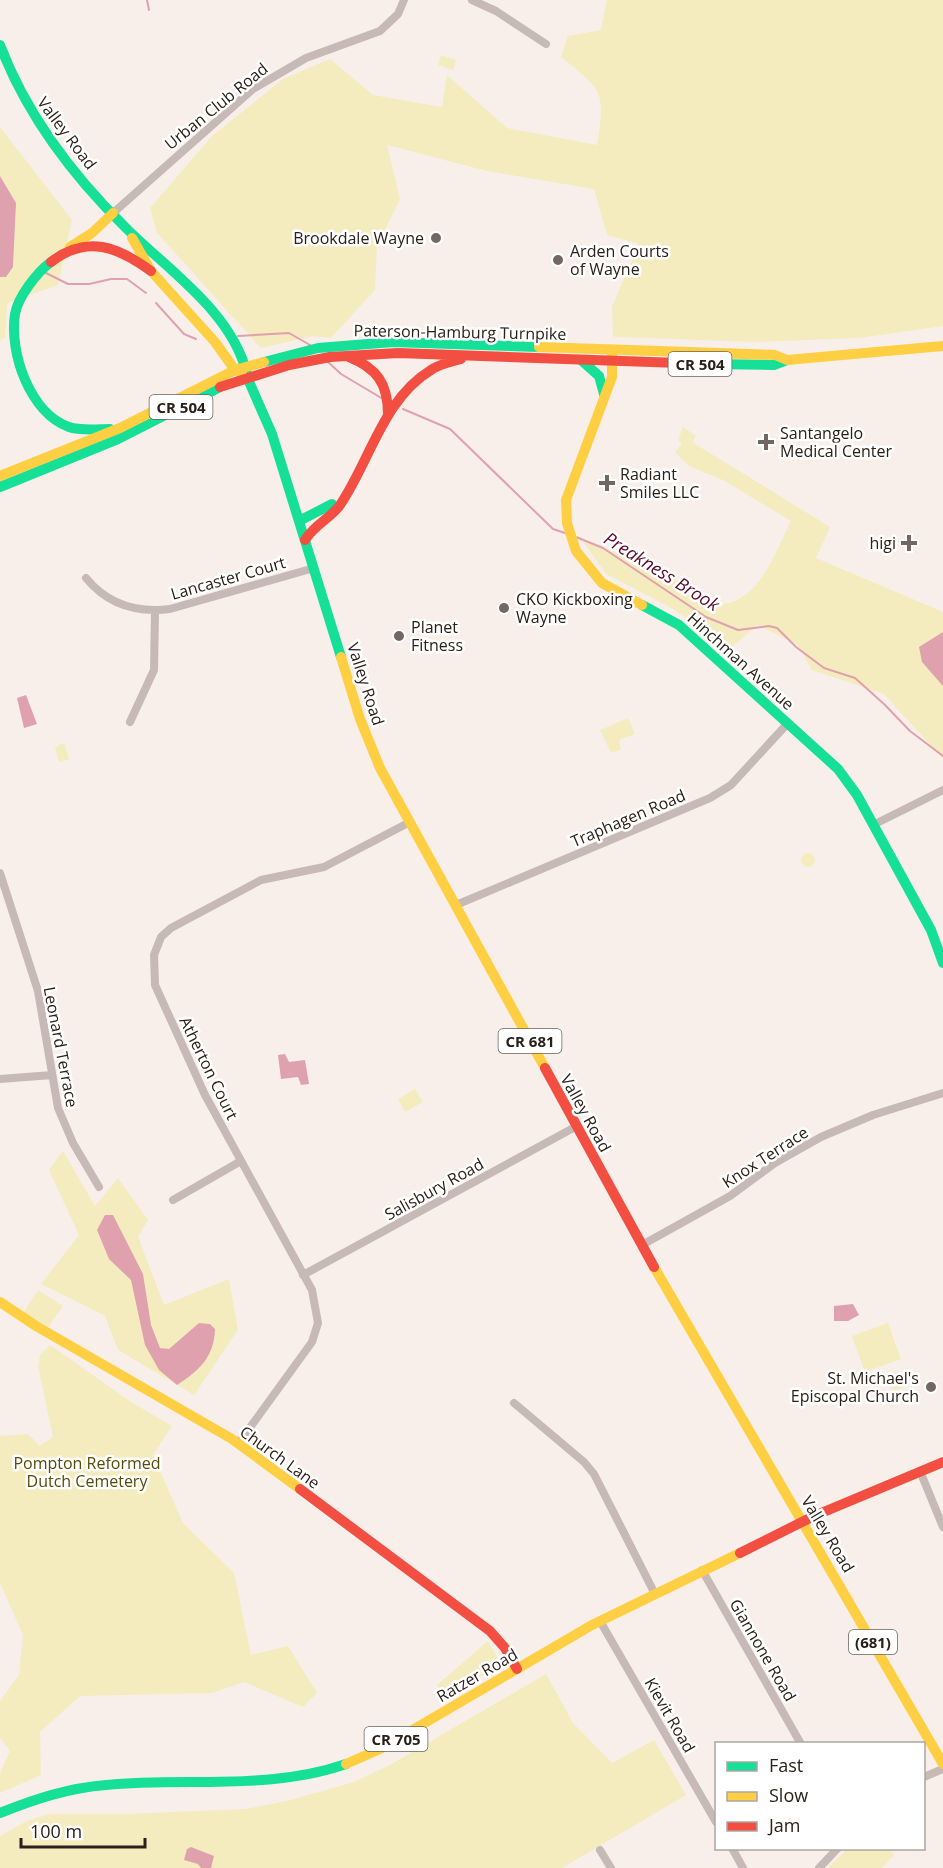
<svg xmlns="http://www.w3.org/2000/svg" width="943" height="1868" font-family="'Open Sans',sans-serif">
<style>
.green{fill:#f4ebbf}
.water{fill:#e0a1ae}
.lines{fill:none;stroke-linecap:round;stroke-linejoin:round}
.stream{stroke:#e0a1ae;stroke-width:2}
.street{stroke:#c6b9b6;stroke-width:8}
.fast{stroke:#16e098;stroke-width:10}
.slow{stroke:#ffcf43;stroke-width:10}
.jam{stroke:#f24e42;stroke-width:10}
.poi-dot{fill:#726863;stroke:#fff;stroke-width:2}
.labels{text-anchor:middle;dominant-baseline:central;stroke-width:5;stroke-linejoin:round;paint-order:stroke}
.shield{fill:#fff;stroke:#6a635f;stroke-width:1.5}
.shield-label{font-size:15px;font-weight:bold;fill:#2a201a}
.street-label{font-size:16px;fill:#2a201a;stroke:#fff}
.poi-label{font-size:16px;fill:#2a201a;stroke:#fff;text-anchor:start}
.park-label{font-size:16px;fill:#554c08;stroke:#fff}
.water-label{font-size:18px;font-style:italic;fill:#590b28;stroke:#fff}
</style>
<rect width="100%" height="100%" fill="#f8efea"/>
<!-- green -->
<path class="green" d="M607 0H943V326L860 338 757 342 615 337 613 336 612 306 639 244 607 235 594 189 487 171 387 145 400 199 377 247 375 290 331 338 313 336 261 348 157 233 150 208 211 137 283 79 330 59 373 95 442 107 447 75 507 128 597 145C606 91 603 91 561 57L568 36 601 30Z
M441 55 456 60 453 70 438 65Z
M0 127 72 220 58 285 7 303 5 338 0 340V277H6L13 267 16 203 0 176Z
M683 427 696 436 692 442 830 527 816 558 943 612V759L884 694 812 670 797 644 757 625 728 651 675 610 606 574 582 540 650 565 722 604C760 601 776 550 791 521L725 481 689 466 675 452 682 443 678 440Z
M628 718 635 734 619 740 621 749 611 753 600 730Z
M61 743 65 745 69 759 59 762 55 748Z
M801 860a7 7 0 1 1 14 0a7 7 0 1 1-14 0Z
M415 1089 423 1102 405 1112 398 1099Z
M63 1151 95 1206 118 1178 148 1220 138 1237 164 1305 229 1279 238 1330 194 1395 118 1350 105 1316 41 1284 79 1235 49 1170Z
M38 1290 63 1306 47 1329 23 1313Z
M888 1323 901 1359 865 1372 852 1336Z
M50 1345 131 1402 172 1426 153 1455 183 1523 234 1573 251 1655 288 1646 317 1693 303 1707 244 1682 212 1693 80 1696 40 1732 41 1775 0 1793V1773L10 1751 0 1738V1701L19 1675 23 1635 0 1583V1436L28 1434 40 1446 53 1437 38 1366 40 1355Z
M887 1381a9 9 0 1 1 18 0a9 9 0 1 1-18 0Z
M488 1641 499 1660 496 1667 444 1698 437 1685Z
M546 1674 573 1723 612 1763 654 1740 686 1795 562 1868H0V1836L27 1821 48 1814H125L245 1809 287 1801 354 1782 390 1765Z
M847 1849H889L894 1855 882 1868H828Z"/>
<!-- water -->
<path class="water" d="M0 176 16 203 13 267 6 277H0Z
M943 632V686L922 662 919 647Z
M26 695 37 724 24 728 17 698Z
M285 1054 289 1062 305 1060 309 1084 301 1085 298 1077 281 1079 278 1055Z
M105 1215H113L143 1274 151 1325 160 1348 169 1349 199 1323 210 1324 215 1329C214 1357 200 1370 177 1385L159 1370 145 1345 131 1280 109 1259 97 1230Z
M853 1304 859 1315 848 1321H834V1306Z
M191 1847 214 1856 211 1868H201L198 1864 184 1860 187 1849Z"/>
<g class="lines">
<!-- stream -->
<path class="stream" d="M147 0 149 10
M46 273 68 284H89L111 279H127L146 293
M156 303 184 334 196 339
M238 336 289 333 310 345
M327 361 341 374 383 399
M403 409 450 429 553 529 568 534
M576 537 603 548 706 617 738 630 769 626 777 628 796 647 824 668 855 678 884 704 910 731 943 756"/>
<!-- street -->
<path class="street" d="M472 0 496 11 546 44
M113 213 253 89 306 58 380 31 398 14 404 0
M86 578C108 605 137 613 170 609L314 568
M130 722 154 670 155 611
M873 825 943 790
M0 873 38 991 58 1108 73 1143 99 1187
M456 905 710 798 731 785 788 723
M0 1079 52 1075
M173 1200 241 1161
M642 1245 730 1196 775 1163 821 1137 873 1115 943 1093
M303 1275 577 1126
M514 1403 584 1462 594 1474 655 1594
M238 1444 312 1342 318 1323 312 1290 205 1095 155 985 154 955 161 937 171 928 261 880 324 867 410 822
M920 1471 943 1527
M702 1570 801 1744
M600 1621 716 1822
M924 1777 943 1769
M732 1848 743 1868
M600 1850 611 1868
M819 1868 838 1848"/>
<!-- fast -->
<path class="fast" d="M0 45C27 116 72 175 126 228 169 271 232 312 247 374
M51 262C37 272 18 297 15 314 9 353 30 413 69 427 80 431 98 429 110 429
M581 360 599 376 604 394
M264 362 318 348 393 342 539 347
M708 364 774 365 787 360
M247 377 272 434 341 657
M0 487 118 439 220 387
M299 521 332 504
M642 605 679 625 838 769 857 795 931 930 943 963
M0 1813C35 1799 68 1788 106 1785 187 1777 268 1791 346 1764"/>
<!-- slow -->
<path class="slow" d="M132 238 151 271 215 342 235 370 242 374
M70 247 92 233 113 213
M539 347 775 355 787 360 943 346
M612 354V377L566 500 567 523 576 551 602 583 642 605
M0 476 120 428 235 370 264 362
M341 657 360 719 380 768 545 1068
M654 1267 943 1764
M0 1302 36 1326 232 1439 300 1489
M346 1764 380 1749 592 1625 740 1553"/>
<!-- jam -->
<path class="jam" d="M51 262C87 234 118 247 151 271
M349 357C377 368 388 384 388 414
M220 387 289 365 330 357 398 353 708 364
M305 540C315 524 331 518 340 505 370 461 383 399 431 370 439 364 451 362 461 359
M545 1068 654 1267
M300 1489 490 1631 505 1648 517 1669
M740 1553 814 1516 943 1462"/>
</g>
<!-- markers -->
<g class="poi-dot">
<circle cx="436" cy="238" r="6"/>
<circle cx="558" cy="260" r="6"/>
<path d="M763 433h6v6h6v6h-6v6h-6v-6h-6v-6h6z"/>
<path d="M604 474h6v6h6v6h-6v6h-6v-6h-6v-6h6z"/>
<path d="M906 534h6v6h6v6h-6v6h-6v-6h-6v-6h6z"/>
<circle cx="504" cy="608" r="6"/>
<circle cx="399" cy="636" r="6"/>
<circle cx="931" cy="1387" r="6"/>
</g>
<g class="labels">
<!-- shield labels -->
<g class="shield">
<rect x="668.5" y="352" width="63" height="24" rx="4.5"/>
<rect x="149.5" y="395" width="63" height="24" rx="4.5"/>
<rect x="498.5" y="1029" width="63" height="24" rx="4.5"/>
<rect x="849" y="1630" width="48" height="24" rx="4.5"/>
<rect x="364.5" y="1727" width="63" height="24" rx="4.5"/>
</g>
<g class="shield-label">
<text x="700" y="364">CR 504</text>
<text x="181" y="407">CR 504</text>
<text x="530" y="1041">CR 681</text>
<text x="873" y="1642">(681)</text>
<text x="396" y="1739">CR 705</text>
</g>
<!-- street labels -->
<g class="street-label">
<text transform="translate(216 106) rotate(-39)">Urban Club Road</text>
<text transform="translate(67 133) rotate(53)">Valley Road</text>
<text transform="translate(460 332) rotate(1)">Paterson-Hamburg Turnpike</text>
<text transform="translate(228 578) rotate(-16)">Lancaster Court</text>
<text transform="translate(741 661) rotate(42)">Hinchman Avenue</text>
<text transform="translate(366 684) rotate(72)">Valley Road</text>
<text transform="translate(628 818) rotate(-23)">Traphagen Road</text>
<text transform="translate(61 1047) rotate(79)">Leonard Terrace</text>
<text transform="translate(209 1068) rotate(64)">Atherton Court</text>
<text transform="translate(586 1113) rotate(61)">Valley Road</text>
<text transform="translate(765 1157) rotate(-33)">Knox Terrace</text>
<text transform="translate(434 1189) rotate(-29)">Salisbury Road</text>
<text transform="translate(280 1457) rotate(36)">Church Lane</text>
<text transform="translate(828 1534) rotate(59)">Valley Road</text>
<text transform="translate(763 1650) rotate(60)">Giannone Road</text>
<text transform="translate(477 1675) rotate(-30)">Ratzer Road</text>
<text transform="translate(670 1715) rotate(60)">Kievit Road</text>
</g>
<!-- poi labels -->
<g class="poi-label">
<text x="424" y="238" text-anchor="end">Brookdale Wayne</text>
<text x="570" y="251">Arden Courts<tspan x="570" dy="18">of Wayne</tspan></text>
<text x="780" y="433">Santangelo<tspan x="780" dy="18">Medical Center</tspan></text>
<text x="620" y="474">Radiant<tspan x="620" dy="18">Smiles LLC</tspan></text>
<text x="896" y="543" text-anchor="end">higi</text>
<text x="516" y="599">CKO Kickboxing<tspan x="516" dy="18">Wayne</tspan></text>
<text x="411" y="627">Planet<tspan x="411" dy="18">Fitness</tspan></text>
<text x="919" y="1378" text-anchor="end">St. Michael's<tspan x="919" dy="18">Episcopal Church</tspan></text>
</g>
<!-- park labels -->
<g class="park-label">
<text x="87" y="1463">Pompton Reformed<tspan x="87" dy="18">Dutch Cemetery</tspan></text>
</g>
<!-- water labels -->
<g class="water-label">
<text transform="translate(662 571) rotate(32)">Preakness Brook</text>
</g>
</g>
<!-- legend -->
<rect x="715" y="1742" width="210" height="108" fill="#ffffff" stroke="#aaa6a3" stroke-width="1.5"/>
<rect x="727" y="1762" width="30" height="9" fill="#16e098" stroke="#aaa6a3" stroke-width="1.5"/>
<text x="769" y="1772" font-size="18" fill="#2a201a">Fast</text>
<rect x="727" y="1792" width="30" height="9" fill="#ffcf43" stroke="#aaa6a3" stroke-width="1.5"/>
<text x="769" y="1802" font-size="18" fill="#2a201a">Slow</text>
<rect x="727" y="1822" width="30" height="9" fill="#f24e42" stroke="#aaa6a3" stroke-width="1.5"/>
<text x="769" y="1832" font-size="18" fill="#2a201a">Jam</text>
<!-- scale -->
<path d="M21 1838v9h124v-9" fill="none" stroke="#2a201a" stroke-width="3"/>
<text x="30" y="1838" font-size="18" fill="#2a201a" stroke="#ffffff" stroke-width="4.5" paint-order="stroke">100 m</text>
</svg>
